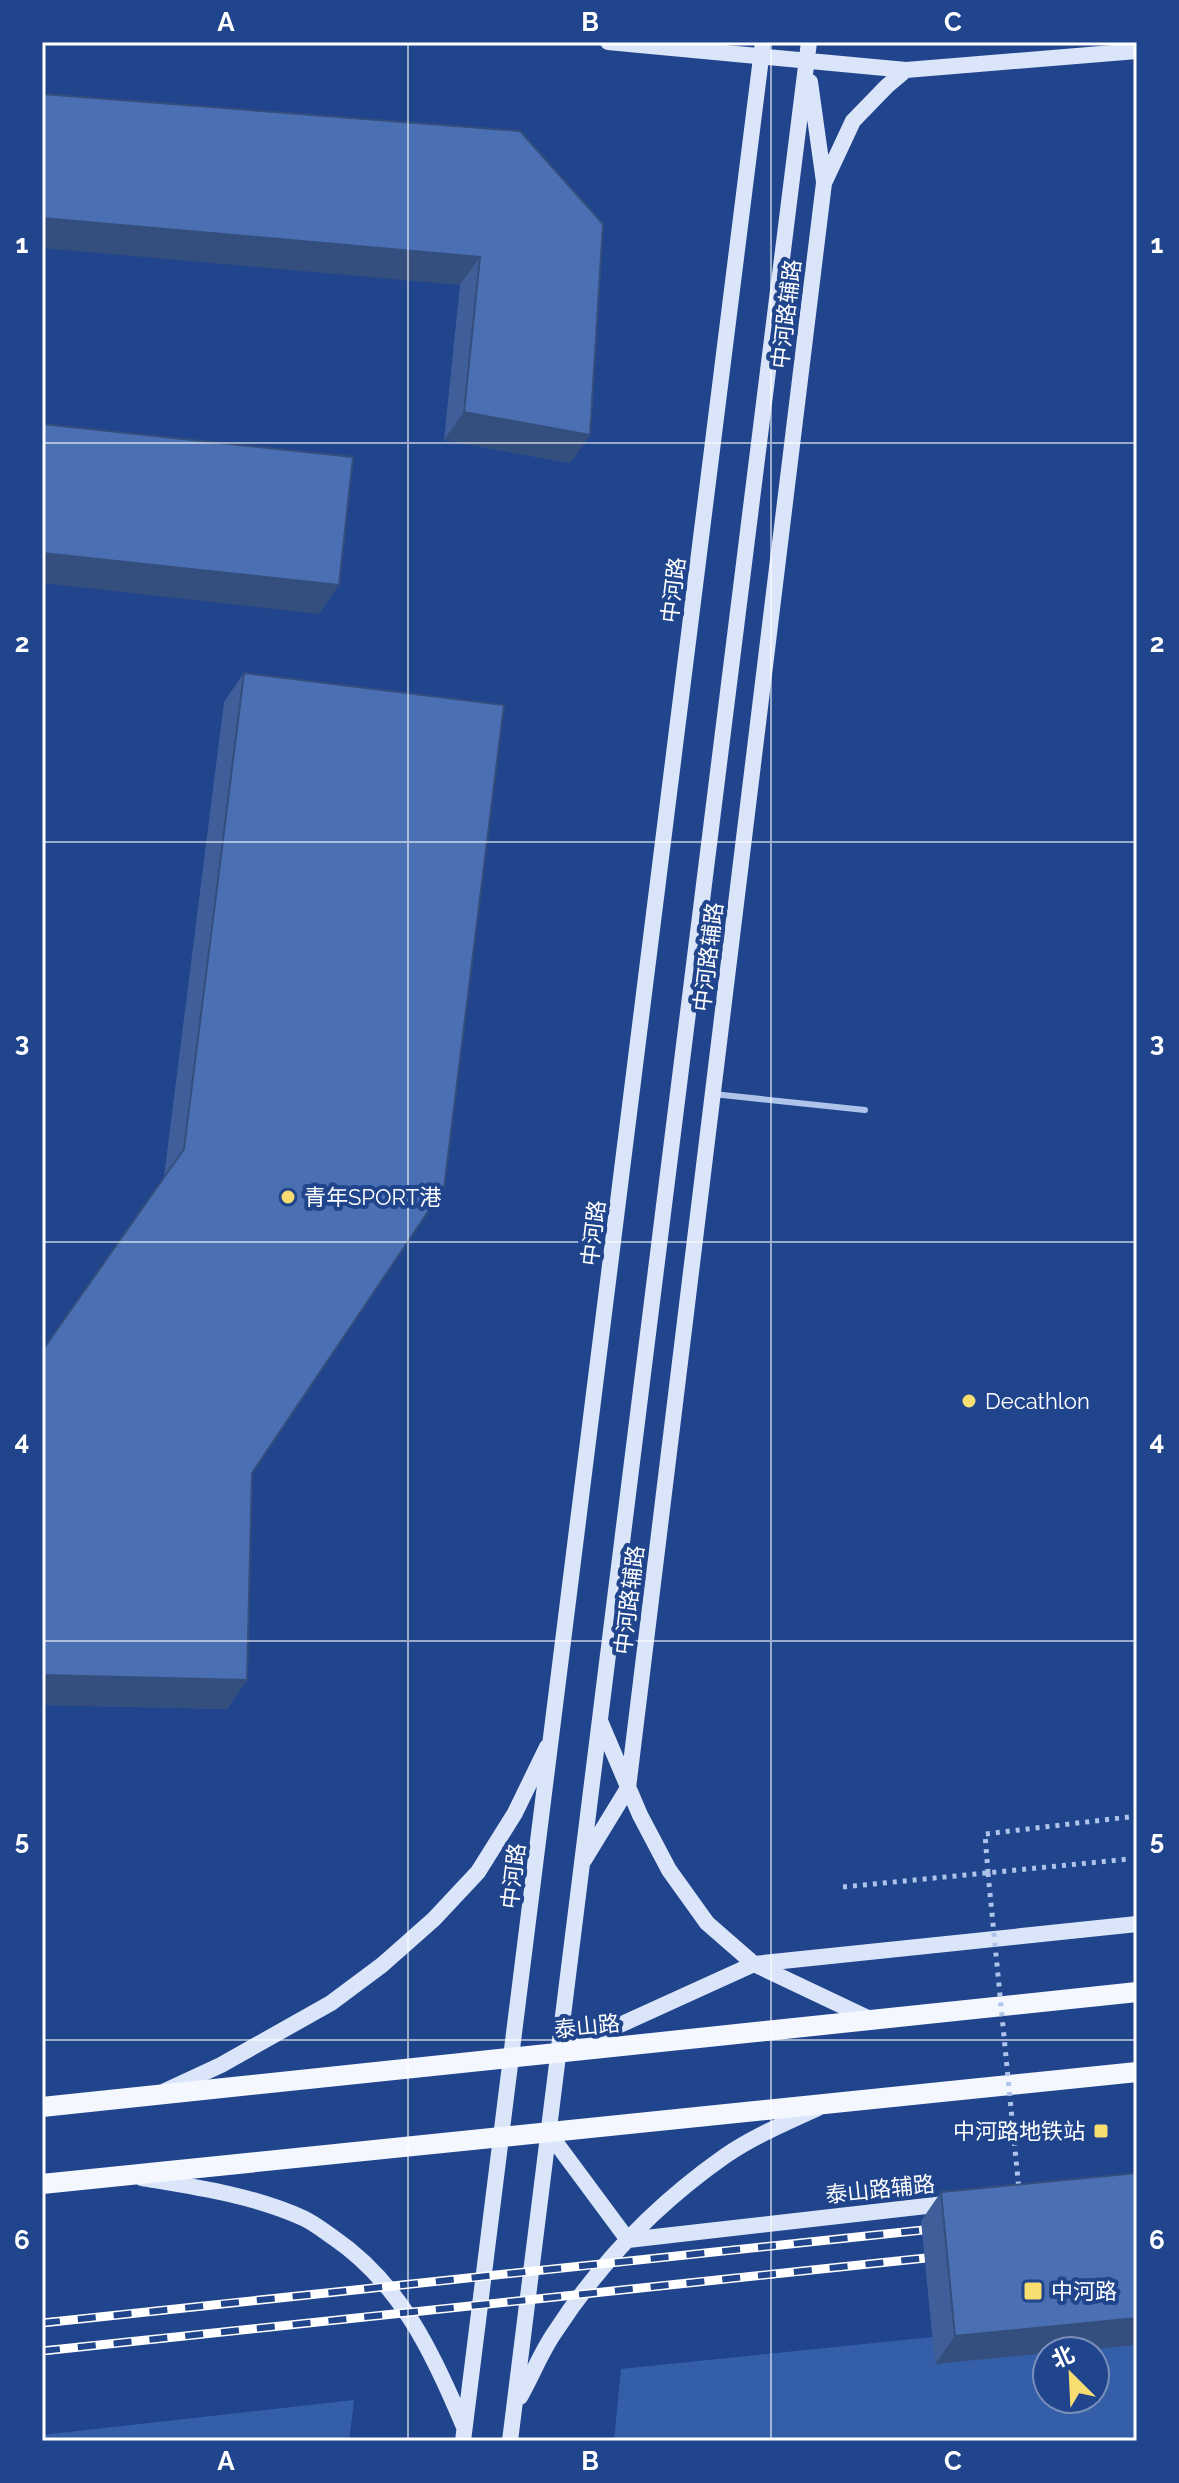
<svg xmlns="http://www.w3.org/2000/svg" width="1179" height="2483" font-family="Raleway,'Noto Sans SC',sans-serif">
<style>
.green{fill:#355ea9;fill-rule:evenodd}
.lines{fill:none;stroke-linecap:round;stroke-linejoin:round}
.path{stroke:#afc4eb;stroke-width:5;stroke-dasharray:4 6;stroke-linecap:butt}
.lane{stroke:#afc4eb;stroke-width:6}
.secondary{stroke:#dae5f9;stroke-width:16}
.primary{stroke:#f4f7fe;stroke-width:20}
.rail-casing{stroke:#fff;stroke-width:9}
.rail{stroke:#21458c;stroke-width:6;stroke-dasharray:18;stroke-linecap:butt}
.path-bridge{stroke:#afc4eb;stroke-width:5;stroke-dasharray:4 6;stroke-linecap:butt}
.wall{fill:#405f9a}
.shaded-wall{fill:#344e7d}
.building{fill:#4a6fb3;stroke:#344e7d;stroke-width:2}
.grid{fill:none;stroke:#fff;stroke-width:2;stroke-opacity:0.55}
.poi-dot{fill:#f8de70;stroke:#21458c;stroke-width:3}
.labels{text-anchor:middle;dominant-baseline:central;stroke-width:8;stroke-linejoin:round;paint-order:stroke}
.street-label{font-size:22px;fill:#fff;stroke:#21458c}
.poi-label{font-size:22px;fill:#fff;stroke:#21458c;text-anchor:start}
.neatline{fill:none;stroke:#fff;stroke-width:3}
.grid-label{font-size:26px;text-anchor:middle;font-weight:bold;fill:#fff}
</style>
<rect width="100%" height="100%" fill="#21458c"/>
<!-- green -->
<path class="green" d="M1137 2316V2441H614L621 2369ZM1047 2351H1095V2399H1047Z
M354 2400 349 2441H42V2435Z"/>
<g class="lines">
<!-- path -->
<path class="path" d="M988 1873 985 1834 1137 1816
M843 1887 1129 1859"/>
<!-- lane -->
<path class="lane" d="M713 1094 865 1110"/>
<!-- secondary -->
<path class="secondary" d="M608 42 906 70 1137 51
M810 82 824 182
M600 1721 640 1815 669 1870 707 1923 754 1964 872 2020
M584 1860 628 1788 824 183 853 121 887 86 906 70
M567 2049 754 1964 1137 1924
M165 2091 221 2065 331 2003 382 1965 434 1919 478 1872 515 1813 547 1747
M548 2132 628 2240 953 2203
M142 2178C196 2187 252 2195 303 2218 314 2223 324 2231 334 2238 401 2284 434 2355 464 2427
M520 2397C532 2376 541 2352 555 2332 599 2264 658 2203 725 2156 754 2136 786 2123 818 2108
M463 2441 763 42
M510 2441 809 42"/>
<!-- primary -->
<path class="primary" d="M42 2107 1137 1992
M42 2184 1137 2072"/>
<!-- rail casing -->
<g class="rail-casing">
<path id="rail" d="M42 2323 942 2228
M42 2351 945 2256"/>
</g>
<!-- rail -->
<use href="#rail" class="rail"/>
<!-- path-bridge -->
<path class="path-bridge" d="M988 1873 1019 2190"/>
</g>
<!-- wall -->
<path class="wall" d="M520 131 590 435 570 463 444 440 460 285Z
M244 673 252 1473 247 1680 227 1709 42 1705V1351L164 1177 224 702Z
M941 2192 1047 2351V2353L935 2364 921 2221Z"/>
<!-- shaded-wall -->
<path class="shaded-wall" d="M42 218 480 257 460 285 42 248Z
M464 412 590 435 570 463 444 440Z
M42 553 339 585 319 614 42 583Z
M42 1675 247 1680 227 1709 42 1705Z
M1137 2318V2345L1072 2351H1047V2353L935 2364 955 2336Z"/>
<!-- building -->
<path class="building" d="M42 94 520 131 603 224 590 435 464 412 480 257 42 218Z
M42 424 353 457 339 585 42 553Z
M244 673 504 705 444 1188 252 1473 247 1680 42 1675V1351L184 1149Z
M1137 2173V2318L955 2336 941 2192Z"/>
<!-- grid -->
<path class="grid" d="M408 42V2441M771 42V2441M42 443H1137M42 842H1137M42 1242H1137M42 1641H1137M42 2040H1137"/>
<!-- markers -->
<g class="poi-dot">
<circle cx="288" cy="1197" r="8"/>
<circle cx="969" cy="1401" r="8"/>
<rect x="1093" y="2123" width="16" height="16" rx="4"/>
<rect x="1023" y="2281" width="20" height="20" rx="4"/>
</g>
<g class="labels">
<!-- street labels -->
<g class="street-label">
<text transform="translate(786 314) rotate(-83)">中河路辅路</text>
<text transform="translate(673 590) rotate(-83)">中河路</text>
<text transform="translate(708 957) rotate(-83)">中河路辅路</text>
<text transform="translate(593 1233) rotate(-83)">中河路</text>
<text transform="translate(629 1600) rotate(-83)">中河路辅路</text>
<text transform="translate(513 1876) rotate(-83)">中河路</text>
<text transform="translate(587 2026) rotate(-6)">泰山路</text>
<text transform="translate(880 2189) rotate(-6)">泰山路辅路</text>
</g>
<!-- poi labels -->
<g class="poi-label">
<text x="304" y="1197">青年SPORT港</text>
<text x="985" y="1401">Decathlon</text>
<text x="1085" y="2131" text-anchor="end">中河路地铁站</text>
<text x="1051" y="2291">中河路</text>
</g>
</g>
<!-- border -->
<rect width="1179" height="2483" fill="none" stroke="#21458c" stroke-width="88"/>
<!-- north arrow -->
<g transform="translate(1071 2375) rotate(336)"><circle r="38" fill="#21458c" stroke="#7a8fba" stroke-width="2"/>
<path d="M0-6L14 30L0 20L-14 30Z" fill="#f8de70"/>
<text y="-12" font-size="22" font-weight="bold" text-anchor="middle" fill="#ffffff">北</text>
</g>
<rect x="44" y="44" width="1091" height="2395" class="neatline"/>
<g class="grid-label">
<text x="226" y="31">A</text>
<text x="590" y="31">B</text>
<text x="953" y="31">C</text>
<text x="22" y="253">1</text>
<text x="1157" y="253">1</text>
<text x="22" y="652">2</text>
<text x="1157" y="652">2</text>
<text x="22" y="1051">3</text>
<text x="1157" y="1051">3</text>
<text x="22" y="1450">4</text>
<text x="1157" y="1450">4</text>
<text x="22" y="1849">5</text>
<text x="1157" y="1849">5</text>
<text x="22" y="2249">6</text>
<text x="1157" y="2249">6</text>
<text x="226" y="2470">A</text>
<text x="590" y="2470">B</text>
<text x="953" y="2470">C</text>
</g>
</svg>
